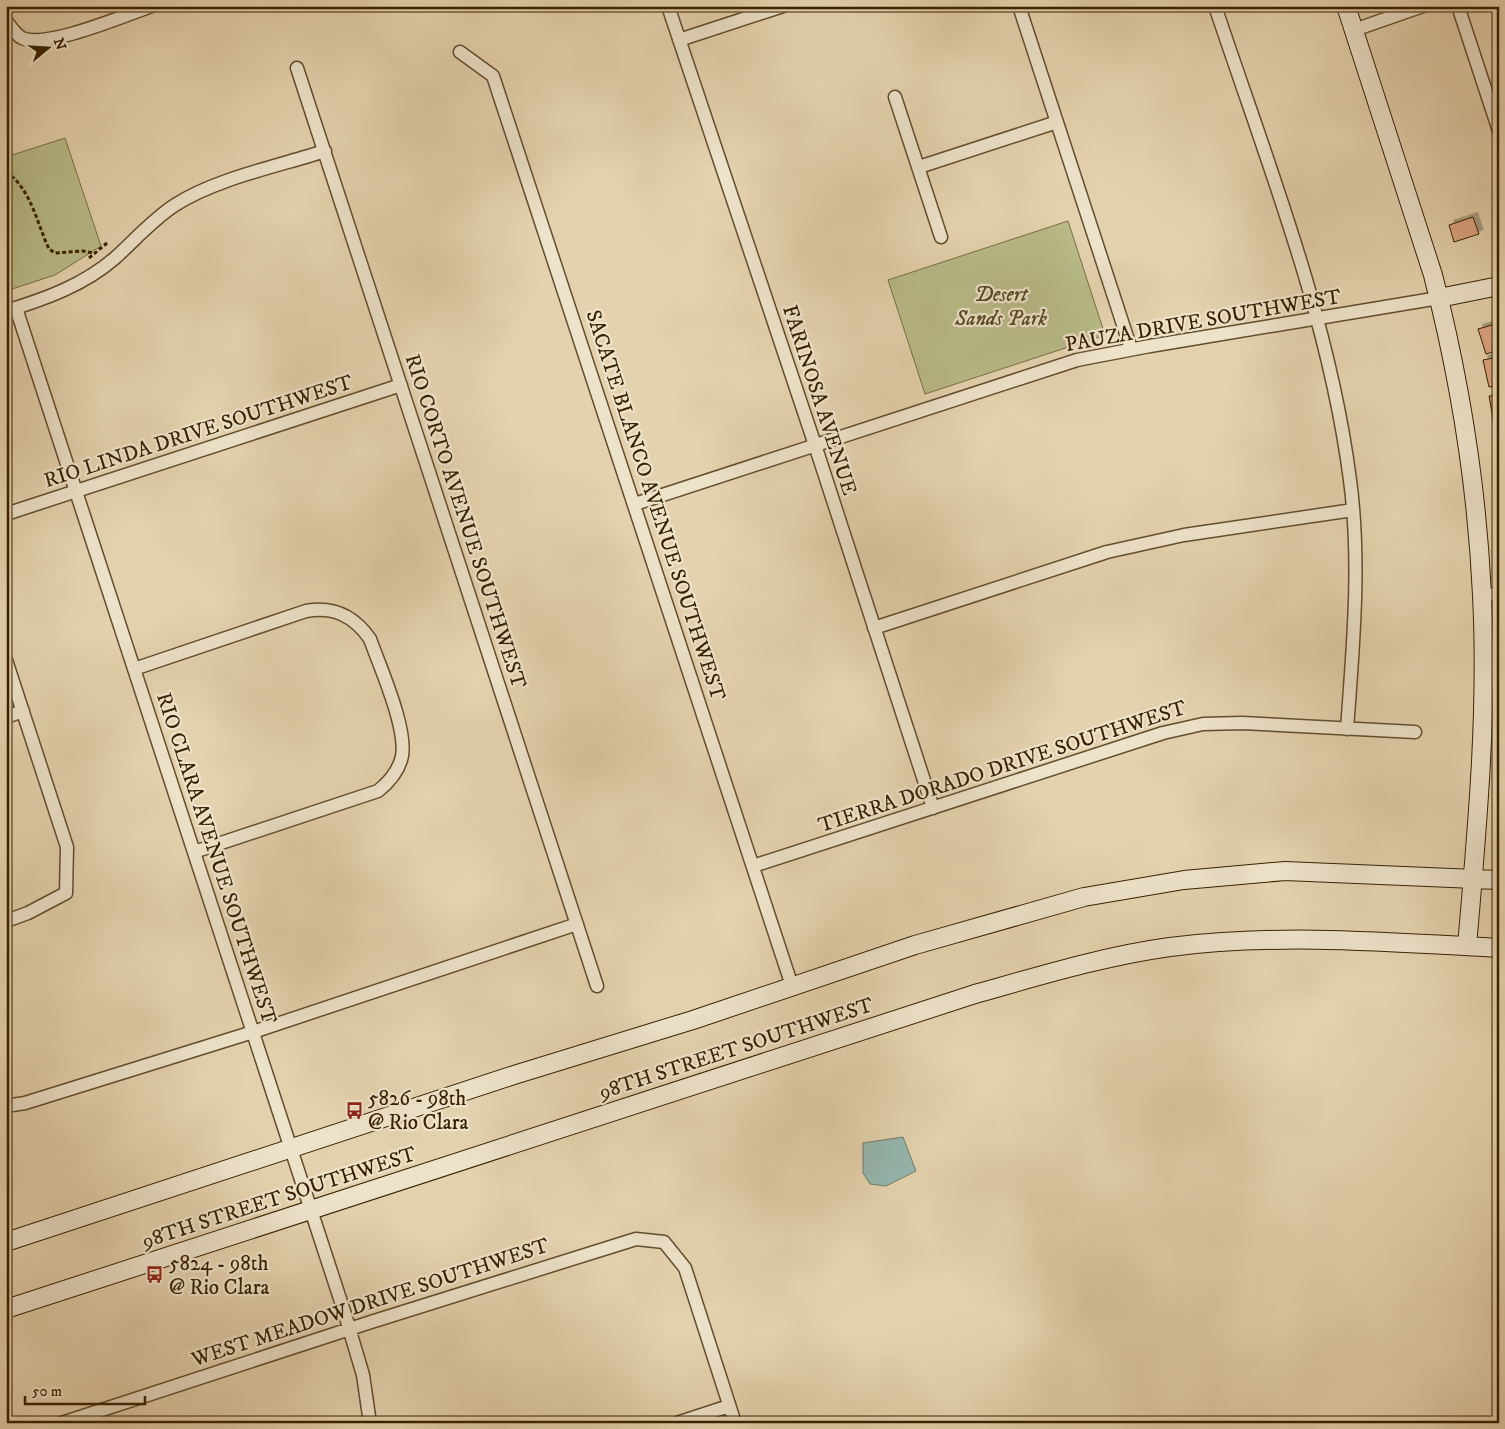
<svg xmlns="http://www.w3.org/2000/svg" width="1505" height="1429" font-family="'IM FELL DW Pica',serif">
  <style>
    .green { fill: #b8bb88; stroke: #786e44 }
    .water { fill: #95b7af; stroke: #6f7b69 }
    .building { fill: #dca481; stroke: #372100; filter: url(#shadow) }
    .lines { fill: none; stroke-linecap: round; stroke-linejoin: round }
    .street-casing { stroke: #624d2c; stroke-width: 15 }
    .secondary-casing { stroke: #372100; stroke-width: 20 }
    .path { stroke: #372100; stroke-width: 3; stroke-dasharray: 4 2.5; stroke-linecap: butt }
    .street { stroke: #ede2ca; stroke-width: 12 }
    .secondary { stroke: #ede2ca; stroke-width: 18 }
    .labels { text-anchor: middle; stroke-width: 4.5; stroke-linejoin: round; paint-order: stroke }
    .park-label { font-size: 21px; font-style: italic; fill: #574822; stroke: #ede2ca }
    .street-label { font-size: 21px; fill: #372100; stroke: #ede2ca }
    .poi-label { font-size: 21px; fill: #372100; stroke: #ede2ca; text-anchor: start }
  </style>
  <defs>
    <filter id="shadow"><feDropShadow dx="4.5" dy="-4.5" stdDeviation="0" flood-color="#0004"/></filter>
  </defs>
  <rect width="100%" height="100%" fill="#e4d2ae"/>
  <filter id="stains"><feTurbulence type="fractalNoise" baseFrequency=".004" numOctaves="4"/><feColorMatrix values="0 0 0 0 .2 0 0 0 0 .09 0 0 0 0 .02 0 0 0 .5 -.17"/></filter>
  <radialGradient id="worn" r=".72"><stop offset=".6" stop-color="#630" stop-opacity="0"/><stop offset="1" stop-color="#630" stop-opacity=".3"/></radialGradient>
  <path class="green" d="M65 138 101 246 55 275 6 291V157Z
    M1068 221 1105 335 925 394 888 280Z"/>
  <path class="water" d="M903 1137 916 1171 886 1186 870 1184 863 1173V1143Z"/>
  <path class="building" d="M1473 217 1479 234 1454 242 1449 225Z
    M1499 323V350L1486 354 1478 329Z
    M1499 357V385L1489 387 1483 360Z
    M1499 395V424L1494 425 1489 396Z"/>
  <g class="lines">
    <defs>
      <path id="street" d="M668 6 815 445 933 808
        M1019 6 1131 349
        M1215 6C1267 162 1329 317 1350 480 1361 562 1353 647 1347 729
        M1458 6 1499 131
        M6 21C10 26 16 35 22 38 47 49 125 15 152 6
        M1354 30 1423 6
        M679 40 783 6
        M460 52 493 76 792 986
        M297 68 597 986
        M895 97 941 237
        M919 167 1057 122
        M16 308 344 1311 363 1375 370 1423
        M6 311C45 299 84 285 115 258 135 240 152 220 175 205 215 179 278 166 325 151
        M635 504 1077 360 1150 346 1439 298
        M6 514 401 385
        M1482 595 1499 594
        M874 628 1107 552 1184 535 1353 510
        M6 660 67 847 66 893 28 913 6 921
        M134 669 306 611C334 606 354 616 370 639 380 667 410 734 401 760 397 773 388 783 378 791L194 852
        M6 717 23 711
        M753 866 1163 733 1203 724 1242 723 1415 732
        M6 1106 25 1103 253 1032 577 924
        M62 1423 371 1322 636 1239 664 1242 685 1268 735 1423
        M677 1423 729 1406"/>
      <path id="secondary" d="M1346 6 1433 275C1460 380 1477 487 1482 595 1488 712 1477 830 1467 946
        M1439 298 1499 286
        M6 1242 514 1075 693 1020 915 945 1084 897 1184 880 1285 871 1499 880
        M6 1309 975 994C1039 976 1104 956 1170 947 1279 933 1389 942 1499 948"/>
    </defs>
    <use href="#street" class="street-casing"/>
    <use href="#secondary" class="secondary-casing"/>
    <path class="path" d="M6 172C31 188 37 224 49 249L55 253 83 251 93 253
      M89 258 107 243"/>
    <use href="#street" class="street"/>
    <use href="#secondary" class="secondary"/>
  </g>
  <defs>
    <symbol id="bus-bare" viewBox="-9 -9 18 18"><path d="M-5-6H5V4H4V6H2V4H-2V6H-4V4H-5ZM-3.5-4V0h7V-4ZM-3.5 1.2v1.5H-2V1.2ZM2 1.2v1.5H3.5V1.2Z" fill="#8f2418" stroke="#ede2ca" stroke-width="2.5" paint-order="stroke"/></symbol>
  </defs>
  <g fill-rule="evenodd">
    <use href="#bus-bare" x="342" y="1098" width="25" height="25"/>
    <use href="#bus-bare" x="142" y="1262" width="25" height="25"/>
  </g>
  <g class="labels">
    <g class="park-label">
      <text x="1001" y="301">Desert<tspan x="1001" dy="24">Sands Park</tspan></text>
    </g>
    <g class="street-label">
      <text transform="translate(1203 320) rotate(-10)" y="7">PAUZA DRIVE SOUTHWEST</text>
      <text transform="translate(820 400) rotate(72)" y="7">FARINOSA AVENUE</text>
      <text transform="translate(198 431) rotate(-18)" y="7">RIO LINDA DRIVE SOUTHWEST</text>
      <text transform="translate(656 505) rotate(72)" y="7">SACATE BLANCO AVENUE SOUTHWEST</text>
      <text transform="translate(466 521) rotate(72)" y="7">RIO CORTO AVENUE SOUTHWEST</text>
      <text transform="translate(1002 766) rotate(-18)" y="7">TIERRA DORADO DRIVE SOUTHWEST</text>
      <text transform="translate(217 858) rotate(72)" y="7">RIO CLARA AVENUE SOUTHWEST</text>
      <text transform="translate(736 1048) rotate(-18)" y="7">98TH STREET SOUTHWEST</text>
      <text transform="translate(279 1197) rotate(-18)" y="7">98TH STREET SOUTHWEST</text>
      <text transform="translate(370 1302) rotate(-18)" y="7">WEST MEADOW DRIVE SOUTHWEST</text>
    </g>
    <g class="poi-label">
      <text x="368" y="1105">5826 - 98th<tspan x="368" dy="24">@ Rio Clara</tspan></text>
      <text x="169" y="1270">5824 - 98th<tspan x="169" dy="24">@ Rio Clara</tspan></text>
    </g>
  </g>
  <rect width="1505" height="1429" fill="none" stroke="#e4d2ae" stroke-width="25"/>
  <rect x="8" y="8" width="1490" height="1414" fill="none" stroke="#372100" stroke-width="2.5"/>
  <rect x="12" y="12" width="1480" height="1404" fill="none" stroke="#372100"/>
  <g transform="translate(48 48) rotate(72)" stroke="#ede2ca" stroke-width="4" paint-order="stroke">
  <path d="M0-4L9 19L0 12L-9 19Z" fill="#372100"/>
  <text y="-8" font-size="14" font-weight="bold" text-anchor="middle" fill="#372100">N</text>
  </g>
  <path d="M25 1396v8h120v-8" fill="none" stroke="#372100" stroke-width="2.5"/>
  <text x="32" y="1396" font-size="15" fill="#372100" stroke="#ede2ca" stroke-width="4" paint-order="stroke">50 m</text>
  <rect width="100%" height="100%" filter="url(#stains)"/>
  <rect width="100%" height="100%" fill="url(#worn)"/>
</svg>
